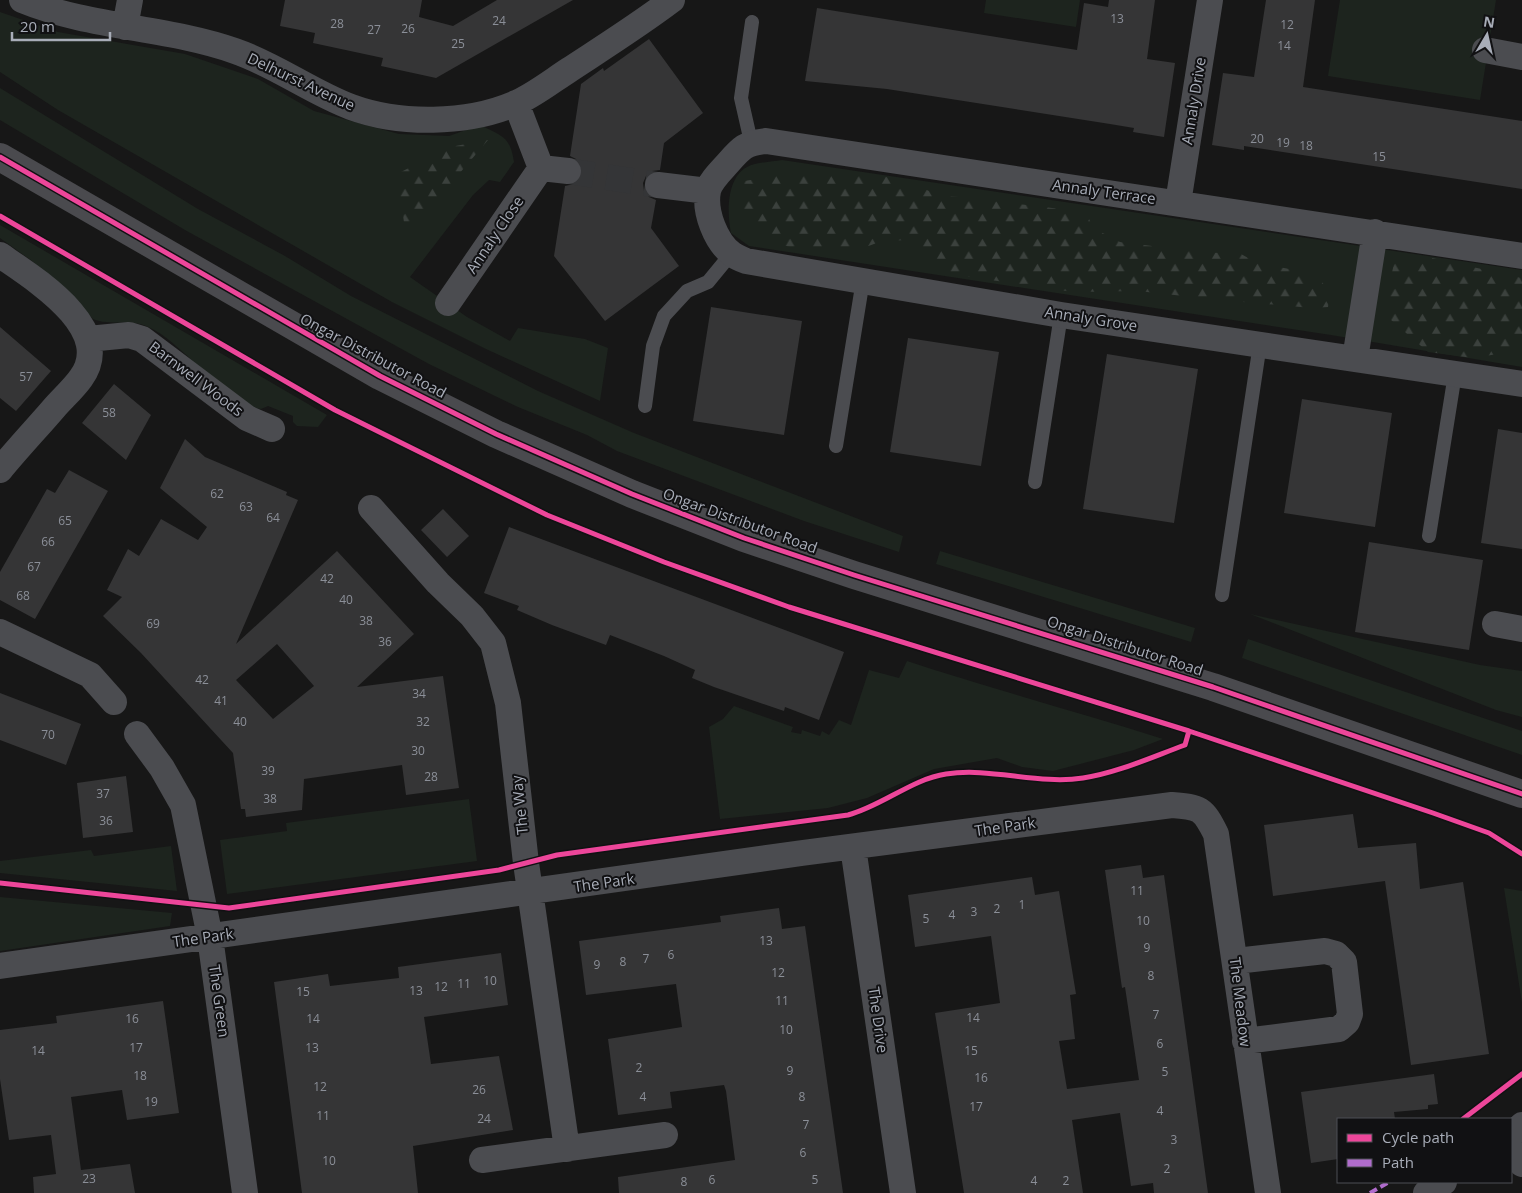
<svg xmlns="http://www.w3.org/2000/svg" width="1522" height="1193" font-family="'Open Sans',sans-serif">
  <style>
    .green { fill: #1d241e }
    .forest { fill: url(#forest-firs) }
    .building { fill: #353536; fill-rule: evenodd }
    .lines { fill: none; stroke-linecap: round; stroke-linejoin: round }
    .street-tunnel { stroke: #343537; stroke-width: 26; stroke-dasharray: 26 13; stroke-linecap: butt }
    .lane { stroke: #4b4c50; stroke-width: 14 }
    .street { stroke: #4b4c50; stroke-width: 26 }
    .secondary { stroke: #4a4a4e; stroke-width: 28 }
    .quiet { stroke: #b06ccc; stroke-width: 4; stroke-dasharray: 8 4; stroke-linecap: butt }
    .cycleway-casing { stroke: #111113; stroke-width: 8 }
    .cycleway { stroke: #ed469a; stroke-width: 5 }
    .labels { text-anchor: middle; stroke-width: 4; stroke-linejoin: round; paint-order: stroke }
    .number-label { font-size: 12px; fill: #8b8f98 }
    .street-label { font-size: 15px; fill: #a8adb8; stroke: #111113 }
  </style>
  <defs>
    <pattern id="forest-firs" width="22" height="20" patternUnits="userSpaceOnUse" patternTransform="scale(1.25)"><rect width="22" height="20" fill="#1d241e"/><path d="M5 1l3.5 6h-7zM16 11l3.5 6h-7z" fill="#3b413d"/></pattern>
  </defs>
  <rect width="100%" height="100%" fill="#171717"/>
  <path class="green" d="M986 0H1080L1076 27 984 13Z
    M1340 0H1496L1480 100 1328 76Z
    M0 12 58 32 185 54 258 79 314 111 399 134 449 136 480 125C502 136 510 136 514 162L500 182 489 180 473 195 410 277 467 317 510 341 518 328 585 339 608 348 600 401 486 349 392 302 58 110 0 72Z
    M0 88 198 209 285 256 351 296 538 391 634 433 903 536 899 552 804 521 617 451 587 435 518 407 429 364 185 230 0 120Z
    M782 160 1522 270V367L1331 335 749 246 731 233C727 214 726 178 747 167 756 162 771 162 782 160Z
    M0 225 327 415 318 427 297 426 293 422V416L268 406 261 409 254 408C241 398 226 390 213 379 193 363 169 335 146 326 129 319 110 326 93 319L32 261 0 238Z
    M940 551 1195 628 1191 642 936 564Z
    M1250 614 1480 665 1522 671V717L1496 710Z
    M1248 639 1522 731V755L1242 658Z
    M907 661C992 689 1078 712 1163 739L1134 750 1053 771 1022 767 997 758 934 769 867 798 828 808 720 819 709 727 723 719 734 706 793 727 791 732 801 734 802 730 820 736 822 731 829 735 839 720 851 725 869 670 899 678Z
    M469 799 477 861 227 894 220 840 287 831 286 823Z
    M171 846 177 891 0 873V861L91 850 94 856Z
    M1504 888 1522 891V1003Z
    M0 897 172 913 170 926 0 951Z"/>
  <path class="forest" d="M488 140 406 236 397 174 450 147Z
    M784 175H880L942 195 1086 212 1093 228 1120 242 1200 252 1241 254 1257 263 1295 270 1320 279 1330 294 1328 307 1312 308 1220 300 1138 291 1073 292 943 273 911 240 882 241 855 251 794 248 767 241 738 206 744 181Z
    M1432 258 1522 278V350L1473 358 1428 352 1391 320 1388 292 1394 263Z"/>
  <path class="building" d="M285 0H422L419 17 453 26 497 0H573L436 78 381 66 383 58 313 43 315 33 280 26Z
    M1109 0H1155L1147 59 1175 63 1164 137 1133 132 1134 128 1110 124 887 89 805 81 817 8 1077 50 1084 3 1108 7Z
    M1266 0H1315L1303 87 1522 121V189L1244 146V150L1212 145 1223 73 1254 77Z
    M649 39 703 113 664 143 660 170 652 171 646 176 643 183 644 191 649 197 656 200 651 228 679 266 605 321 554 256 565 186 574 184 580 179 583 173 581 165 576 159 570 156 581 84 603 68 604 71Z
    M711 307 802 321 784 435 693 421Z
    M0 327 51 371 16 411 0 398Z
    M908 338 999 352 981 466 890 452Z
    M1107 354 1198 369 1174 523 1083 509Z
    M114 384 151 415 126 460 82 423Z
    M1302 399 1392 413 1375 527 1284 513Z
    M1498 429 1522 433V549L1481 543Z
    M185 439 205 457 287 492 286 495 298 500 236 644 337 551 414 634 357 687 443 676 459 788 406 795 402 765 304 779 302 810 246 817 245 809H241L233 753 141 653 103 616 122 597 107 590 128 549 139 556 161 519 198 540 207 527 160 488ZM277 644 314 686 273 719 236 680Z
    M69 470 108 491 35 619 0 600V572L47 489 55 493Z
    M443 509 469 536 447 557 421 530Z
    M509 527 844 652 819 720 785 707 784 711 714 687 692 678 695 670 664 656 610 635 606 645 552 625 517 610 519 606 484 593Z
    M1369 542 1483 560 1469 650 1355 632Z
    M0 693 81 724 66 765 0 740Z
    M126 776 133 832 83 838 77 783Z
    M1353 814 1358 848 1416 843 1420 889 1463 882 1489 1054 1411 1065 1385 881 1273 896 1264 825Z
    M1141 865 1143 878 1164 875 1208 1193H1154L1153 1183 1131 1186 1120 1113 1072 1120 1083 1193H964L935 1013 1000 1003 991 936 915 947 908 895 1032 877 1035 895 1059 891 1076 994 1070 995 1075 1039 1059 1041 1067 1089 1139 1080 1125 987 1122 988 1105 870Z
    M779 908 782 929 805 926 843 1193H619L618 1177 735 1160 726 1091 724 1085 670 1092 672 1108 618 1115 608 1039 682 1027 676 984 586 995 579 941 721 922 720 916Z
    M501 953 508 1005 424 1017 431 1064 499 1056 513 1130 413 1146 418 1193H302L274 982 328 974 330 986 399 978 398 967Z
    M163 1001 179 1113 127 1120 122 1090 71 1097 81 1170 130 1164 135 1193H34L33 1177 56 1174 51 1135 9 1140 0 1079V1030L57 1023 56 1016Z
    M1434 1074 1438 1104 1428 1105V1109L1394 1112 1395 1119H1338V1159L1311 1163 1301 1092Z"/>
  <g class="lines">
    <path class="street-tunnel" d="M568 171 658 185"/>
    <path class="lane" d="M751 142 741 98 752 22
      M645 406 653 346 664 316 687 291 708 282 731 254
      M836 446 863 280
      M1035 482 1061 315
      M1429 536 1455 374
      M1222 595 1260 344"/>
    <path class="street" d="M22 0C90 28 167 27 235 51 276 65 311 92 351 107 400 125 467 124 514 104 533 96 552 81 569 70 604 47 639 25 672 0
      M125 27 130 0
      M1485 50 1522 57
      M516 103 541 168 568 171
      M658 185 708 191
      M1178 203 1210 0
      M0 255C33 278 117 329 81 378 74 388 64 397 55 407 37 428 18 448 0 470
      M1522 256 766 141C745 143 741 148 728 163 721 171 710 181 708 191 704 212 716 242 732 254 736 257 741 259 746 261L1061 315 1522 384
      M448 303 541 168
      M88 339 129 335 142 339 247 418 272 429
      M1355 359 1375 232
      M371 508 438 583 472 616 493 643 508 703 526 863 567 1149
      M1495 624 1522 629
      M0 632 90 675 114 702
      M137 734 162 768 183 805 210 937 245 1193
      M853 847 903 1193
      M1236 961 1325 951 1336 954 1344 962 1350 1014 1347 1022 1339 1029 1245 1041
      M0 966 802 853 1172 805C1200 807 1203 808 1216 834L1268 1193
      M1511 1135 1522 1125
      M1511 1150 1522 1164
      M482 1160 665 1135
      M1426 1193 1444 1182"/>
    <path class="secondary" d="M0 157 380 376 496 434 632 494 744 538 854 575 1213 687 1522 794"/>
    <path class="quiet" d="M1370 1193 1389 1182"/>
    <defs>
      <path id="cycleway" d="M0 157 380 376 496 434 632 494 744 538 854 575 1213 687 1522 794
        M0 216 335 410 547 515 664 562 789 607 1189 731 1433 813 1489 833 1522 854
        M0 883 229 908 499 870 557 855 848 815C882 806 912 779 946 774 991 767 1038 785 1083 778 1117 773 1152 757 1185 745L1189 731
        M1463 1119 1522 1074"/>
    </defs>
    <use href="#cycleway" class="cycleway-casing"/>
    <use href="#cycleway" class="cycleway"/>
  </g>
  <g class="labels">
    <g class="number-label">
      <text x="1117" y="23">13</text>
      <text x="499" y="25">24</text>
      <text x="337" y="28">28</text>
      <text x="1287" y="29">12</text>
      <text x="408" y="33">26</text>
      <text x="374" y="34">27</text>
      <text x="458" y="48">25</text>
      <text x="1284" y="50">14</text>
      <text x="1257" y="143">20</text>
      <text x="1283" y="147">19</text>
      <text x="1306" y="150">18</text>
      <text x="1379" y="161">15</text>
      <text x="26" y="381">57</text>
      <text x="109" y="417">58</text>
      <text x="217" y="498">62</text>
      <text x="246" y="511">63</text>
      <text x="273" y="522">64</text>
      <text x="65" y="525">65</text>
      <text x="48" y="546">66</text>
      <text x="34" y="571">67</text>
      <text x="327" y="583">42</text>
      <text x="23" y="600">68</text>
      <text x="346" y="604">40</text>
      <text x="366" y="625">38</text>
      <text x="153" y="628">69</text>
      <text x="385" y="646">36</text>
      <text x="202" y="684">42</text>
      <text x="419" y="698">34</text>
      <text x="221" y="705">41</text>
      <text x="240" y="726">40</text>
      <text x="423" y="726">32</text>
      <text x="48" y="739">70</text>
      <text x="418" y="755">30</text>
      <text x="268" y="775">39</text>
      <text x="431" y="781">28</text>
      <text x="103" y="798">37</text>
      <text x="270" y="803">38</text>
      <text x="106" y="825">36</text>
      <text x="1137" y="895">11</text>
      <text x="1022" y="909">1</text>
      <text x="997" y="913">2</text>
      <text x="974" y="916">3</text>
      <text x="952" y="919">4</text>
      <text x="926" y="923">5</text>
      <text x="1143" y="925">10</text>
      <text x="766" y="945">13</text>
      <text x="1147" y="952">9</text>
      <text x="671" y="959">6</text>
      <text x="646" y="963">7</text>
      <text x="623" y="966">8</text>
      <text x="597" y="969">9</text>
      <text x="778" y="977">12</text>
      <text x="1151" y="980">8</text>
      <text x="490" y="985">10</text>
      <text x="464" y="988">11</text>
      <text x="441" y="991">12</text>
      <text x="416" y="995">13</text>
      <text x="303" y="996">15</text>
      <text x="782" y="1005">11</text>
      <text x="1156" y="1019">7</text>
      <text x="973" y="1022">14</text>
      <text x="132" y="1023">16</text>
      <text x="313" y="1023">14</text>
      <text x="786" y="1034">10</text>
      <text x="1160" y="1048">6</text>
      <text x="136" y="1052">17</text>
      <text x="312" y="1052">13</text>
      <text x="38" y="1055">14</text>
      <text x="971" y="1055">15</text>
      <text x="639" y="1072">2</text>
      <text x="790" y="1075">9</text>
      <text x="1165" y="1076">5</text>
      <text x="140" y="1080">18</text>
      <text x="981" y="1082">16</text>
      <text x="320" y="1091">12</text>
      <text x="479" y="1094">26</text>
      <text x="643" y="1101">4</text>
      <text x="802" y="1101">8</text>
      <text x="151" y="1106">19</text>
      <text x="976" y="1111">17</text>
      <text x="1160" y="1115">4</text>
      <text x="323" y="1120">11</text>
      <text x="484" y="1123">24</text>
      <text x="806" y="1129">7</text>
      <text x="1174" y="1144">3</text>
      <text x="803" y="1157">6</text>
      <text x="329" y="1165">10</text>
      <text x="1167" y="1173">2</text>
      <text x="89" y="1183">23</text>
      <text x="712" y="1184">6</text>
      <text x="815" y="1184">5</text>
      <text x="1034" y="1185">4</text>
      <text x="1066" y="1185">2</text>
      <text x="684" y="1186">8</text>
    </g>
    <g class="street-label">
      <text transform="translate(301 82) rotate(25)" y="5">Delhurst Avenue</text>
      <text transform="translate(1194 101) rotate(-81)" y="5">Annaly Drive</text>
      <text transform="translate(1104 192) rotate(8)" y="5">Annaly Terrace</text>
      <text transform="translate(495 235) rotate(-56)" y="5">Annaly Close</text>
      <text transform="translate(1091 319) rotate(9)" y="5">Annaly Grove</text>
      <text transform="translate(373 356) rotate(28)" y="5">Ongar Distributor Road</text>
      <text transform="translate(196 379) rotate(37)" y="5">Barnwell Woods</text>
      <text transform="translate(740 521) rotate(20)" y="5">Ongar Distributor Road</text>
      <text transform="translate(1125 646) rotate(18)" y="5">Ongar Distributor Road</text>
      <text transform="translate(520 805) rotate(-96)" y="5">The Way</text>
      <text transform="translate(1005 827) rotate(-8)" y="5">The Park</text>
      <text transform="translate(604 883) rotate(-8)" y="5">The Park</text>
      <text transform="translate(203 938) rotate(-8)" y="5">The Park</text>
      <text transform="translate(219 1001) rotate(82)" y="5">The Green</text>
      <text transform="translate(1240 1002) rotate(83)" y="5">The Meadow</text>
      <text transform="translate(878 1020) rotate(82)" y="5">The Drive</text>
    </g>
  </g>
  <rect x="1337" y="1118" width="175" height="65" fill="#111113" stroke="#4d4f55"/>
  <rect x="1347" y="1134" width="25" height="8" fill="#ed469a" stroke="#4d4f55"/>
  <text x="1382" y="1143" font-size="15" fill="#a8adb8">Cycle path</text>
  <rect x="1347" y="1159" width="25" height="8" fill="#b06ccc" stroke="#4d4f55"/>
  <text x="1382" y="1168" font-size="15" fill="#a8adb8">Path</text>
  <g transform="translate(1487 35) rotate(9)" stroke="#111113" stroke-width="4" paint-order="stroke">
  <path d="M0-4L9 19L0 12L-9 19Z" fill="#a8adb8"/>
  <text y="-8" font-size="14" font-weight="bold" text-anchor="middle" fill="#a8adb8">N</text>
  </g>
  <path d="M12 32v8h98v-8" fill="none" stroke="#a8adb8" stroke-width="2.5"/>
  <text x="20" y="32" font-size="15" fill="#a8adb8" stroke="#111113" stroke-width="4" paint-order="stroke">20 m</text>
</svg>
